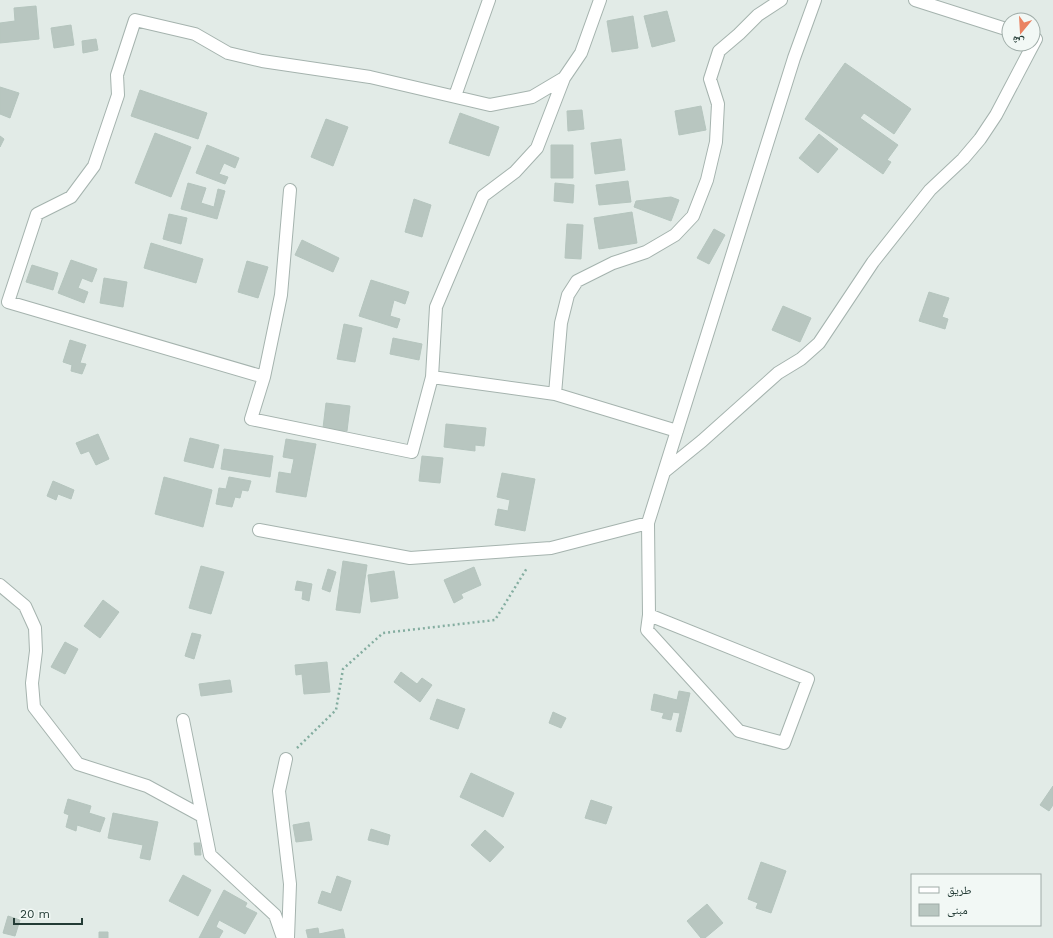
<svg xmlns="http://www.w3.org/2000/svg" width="1053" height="938" font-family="'Work Sans','Noto Naskh Arabic',sans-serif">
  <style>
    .building { fill: #b8c6c0; stroke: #b5c5be }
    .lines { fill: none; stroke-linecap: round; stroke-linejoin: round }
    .minor-casing { stroke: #a5b3ae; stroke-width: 14 }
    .path { stroke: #84ada0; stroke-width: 2.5; stroke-dasharray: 2 3; stroke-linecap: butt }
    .minor { stroke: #fff; stroke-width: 12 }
  </style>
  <rect width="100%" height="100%" fill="#e2ebe7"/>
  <path class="building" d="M36 6 39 39 0 43V23L15 21 14 8Z
    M667 11 675 41 652 47 644 16Z
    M633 16 638 48 612 52 607 21Z
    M71 25 74 45 54 48 51 28Z
    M96 39 98 50 83 53 82 41Z
    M845 63 911 109 894 134 864 113 860 118 898 145 887 160 891 162 883 174 805 119Z
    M0 87 19 93 10 118 0 114Z
    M140 90 207 113 198 139 131 116Z
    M701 106 706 130 679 135 675 111Z
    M582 110 584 129 568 131 567 111Z
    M460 113 499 127 489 156 449 143Z
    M326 119 348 127 333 166 311 157Z
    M155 133 191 147 171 197 135 183Z
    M819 134 838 149 818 173 799 158Z
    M0 136 4 139 0 147Z
    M621 139 625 170 595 174 591 143Z
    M207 145 239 158 235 168 224 163 219 174 228 177 225 184 196 173Z
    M551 145H573V178H551Z
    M628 181 631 202 599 205 596 185Z
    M188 183 206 188 201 203 214 207 218 189 225 191 217 219 181 209Z
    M555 183 574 185 573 203 554 201Z
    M671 197 679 200 671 221 634 207 636 201Z
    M414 199 431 205 422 237 405 232Z
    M632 212 637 243 599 249 594 218Z
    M169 214 187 218 181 244 163 239Z
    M567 224 583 225 581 259 565 258Z
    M714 229 725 235 709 264 697 258Z
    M302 240 339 258 333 272 295 255Z
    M151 243 203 259 196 283 144 268Z
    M71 260 97 269 92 282 82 278 78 288 88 292 84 303 58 293Z
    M247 261 268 267 258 298 238 292Z
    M32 265 58 273 53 290 26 282Z
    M104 278 127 282 123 307 100 303Z
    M371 280 409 292 405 304 394 300 390 316 400 319 397 328 359 316Z
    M929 292 949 298 942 317 948 319 945 329 919 321Z
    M783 306 811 318 800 342 772 330Z
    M344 324 362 328 355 362 337 359Z
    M393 338 422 344 419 360 390 354Z
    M70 340 86 345 80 363 86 364 82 374 71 371 72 365 63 362Z
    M326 403 350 406 347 431 323 428Z
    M446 424 486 428 484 446 475 445V451L444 447Z
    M98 434 109 459 96 465 89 451 81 454 76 443Z
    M190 438 219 445 213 468 184 461Z
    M286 439 316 444 306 497 276 492 279 472 291 474 294 459 283 457Z
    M224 449 273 456 270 477 221 469Z
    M422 456 443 458 440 483 419 481Z
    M502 473 535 479 525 531 495 525 498 509 508 511 510 500 497 497Z
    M164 477 212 490 203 527 155 514Z
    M229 477 251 481 248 491 242 490 240 498 235 497 232 507 216 504 219 488 226 489Z
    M53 481 74 490 71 499 58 494 56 500 47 496Z
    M343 561 367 565 360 613 336 610Z
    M201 566 224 572 211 614 189 608Z
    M474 567 481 585 461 594 463 598 454 603 444 580Z
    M328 569 336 572 330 592 322 589Z
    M394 571 398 598 371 602 368 575Z
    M297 581 312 584 309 601 302 599 303 591 295 590Z
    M103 600 119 612 100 638 84 626Z
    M192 633 201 635 194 659 185 656Z
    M65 642 78 649 65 674 51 667Z
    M327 662 330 692 304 694 302 674 296 675 295 665Z
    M401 672 417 684 422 678 432 685 420 702 394 682Z
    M230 680 232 692 201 696 199 684Z
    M679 691 690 693 681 732 676 731 680 713 673 712 671 720 662 718 664 713 651 710 654 694 677 700Z
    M437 699 465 709 458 729 430 719Z
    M553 712 566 718 561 728 549 723Z
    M471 773 514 793 503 817 460 797Z
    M1053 786V805L1049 811 1040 805Z
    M68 799 91 806 89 813 105 818 100 832 77 825 76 831 66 827 69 815 64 813Z
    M591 800 612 807 606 824 585 818Z
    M113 813 158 822 150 860 140 858 143 845 108 838Z
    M309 822 312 840 296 842 293 825Z
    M371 829 390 835 388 845 368 840Z
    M485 830 504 847 490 862 471 845Z
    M194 843H200L201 855H195Z
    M761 862 786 871 771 913 756 908 758 903 748 899Z
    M183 875 211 890 198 916 169 901Z
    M337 876 351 881 341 911 318 903 322 891 331 894Z
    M224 890 247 903 245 907 257 913 245 934 219 920 216 927 223 931 219 938H199Z
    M707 904 723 923 705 938H701L687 921Z
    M8 916 20 920 15 936 3 933Z
    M318 928 319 934 343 929 345 938H308L306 930Z
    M99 932H108V938H99Z"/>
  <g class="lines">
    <defs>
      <path id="minor" d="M915 0 1009 30
        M455 96 489 0
        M290 190 281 295 264 377 251 419 412 452 432 377 436 307 483 196 515 172 537 148 564 78
        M264 377 8 302 37 214 71 197 94 166 118 95 117 75 135 20 195 34 228 53 262 61 370 77 490 105 532 97 564 78 581 53 600 0
        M432 377 555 394 677 431
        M555 394 561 323 568 295 577 281 613 263 646 252 675 235 693 216 707 180 716 142 718 104 710 79 719 51 739 34 758 15 781 0
        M665 471 702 441 778 373 801 359 819 343 873 262 930 190 963 159 980 139 996 115 1036 39 1033 38
        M259 530 410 558 551 548 648 523
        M0 585 25 606 35 628 36 651 32 683 34 707 78 764 147 786 202 816
        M649 615 808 679 784 743 739 731 647 630 649 615 648 523 794 58 815 0
        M183 720 210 855 275 915 283 938
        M286 759 279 791 290 884 288 938"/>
    </defs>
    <use href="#minor" class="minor-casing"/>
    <path class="path" d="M297 748 336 710 343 669 383 633 495 620 527 568"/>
    <use href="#minor" class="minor"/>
  </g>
  <rect x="911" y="874" width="130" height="52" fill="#f2f8f5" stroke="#9faca8"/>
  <rect x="919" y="887" width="20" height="6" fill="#ffffff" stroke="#9faca8"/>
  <text x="947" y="894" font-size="12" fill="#233b35">طريق</text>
  <rect x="919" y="904" width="20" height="12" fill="#b8c6c0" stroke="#9faca8"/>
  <text x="947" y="914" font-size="12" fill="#233b35">مبنى</text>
  <g transform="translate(1021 32) rotate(198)"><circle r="19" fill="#f2f8f5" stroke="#9faca8"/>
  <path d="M0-3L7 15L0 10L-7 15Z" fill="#ea8261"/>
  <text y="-6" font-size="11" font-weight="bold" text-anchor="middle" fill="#233b35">ش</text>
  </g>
  <path d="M14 918v6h68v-6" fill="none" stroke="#233b35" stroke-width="2"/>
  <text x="20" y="918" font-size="12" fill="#233b35" stroke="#f2f8f5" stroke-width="3" paint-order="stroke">20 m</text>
</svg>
